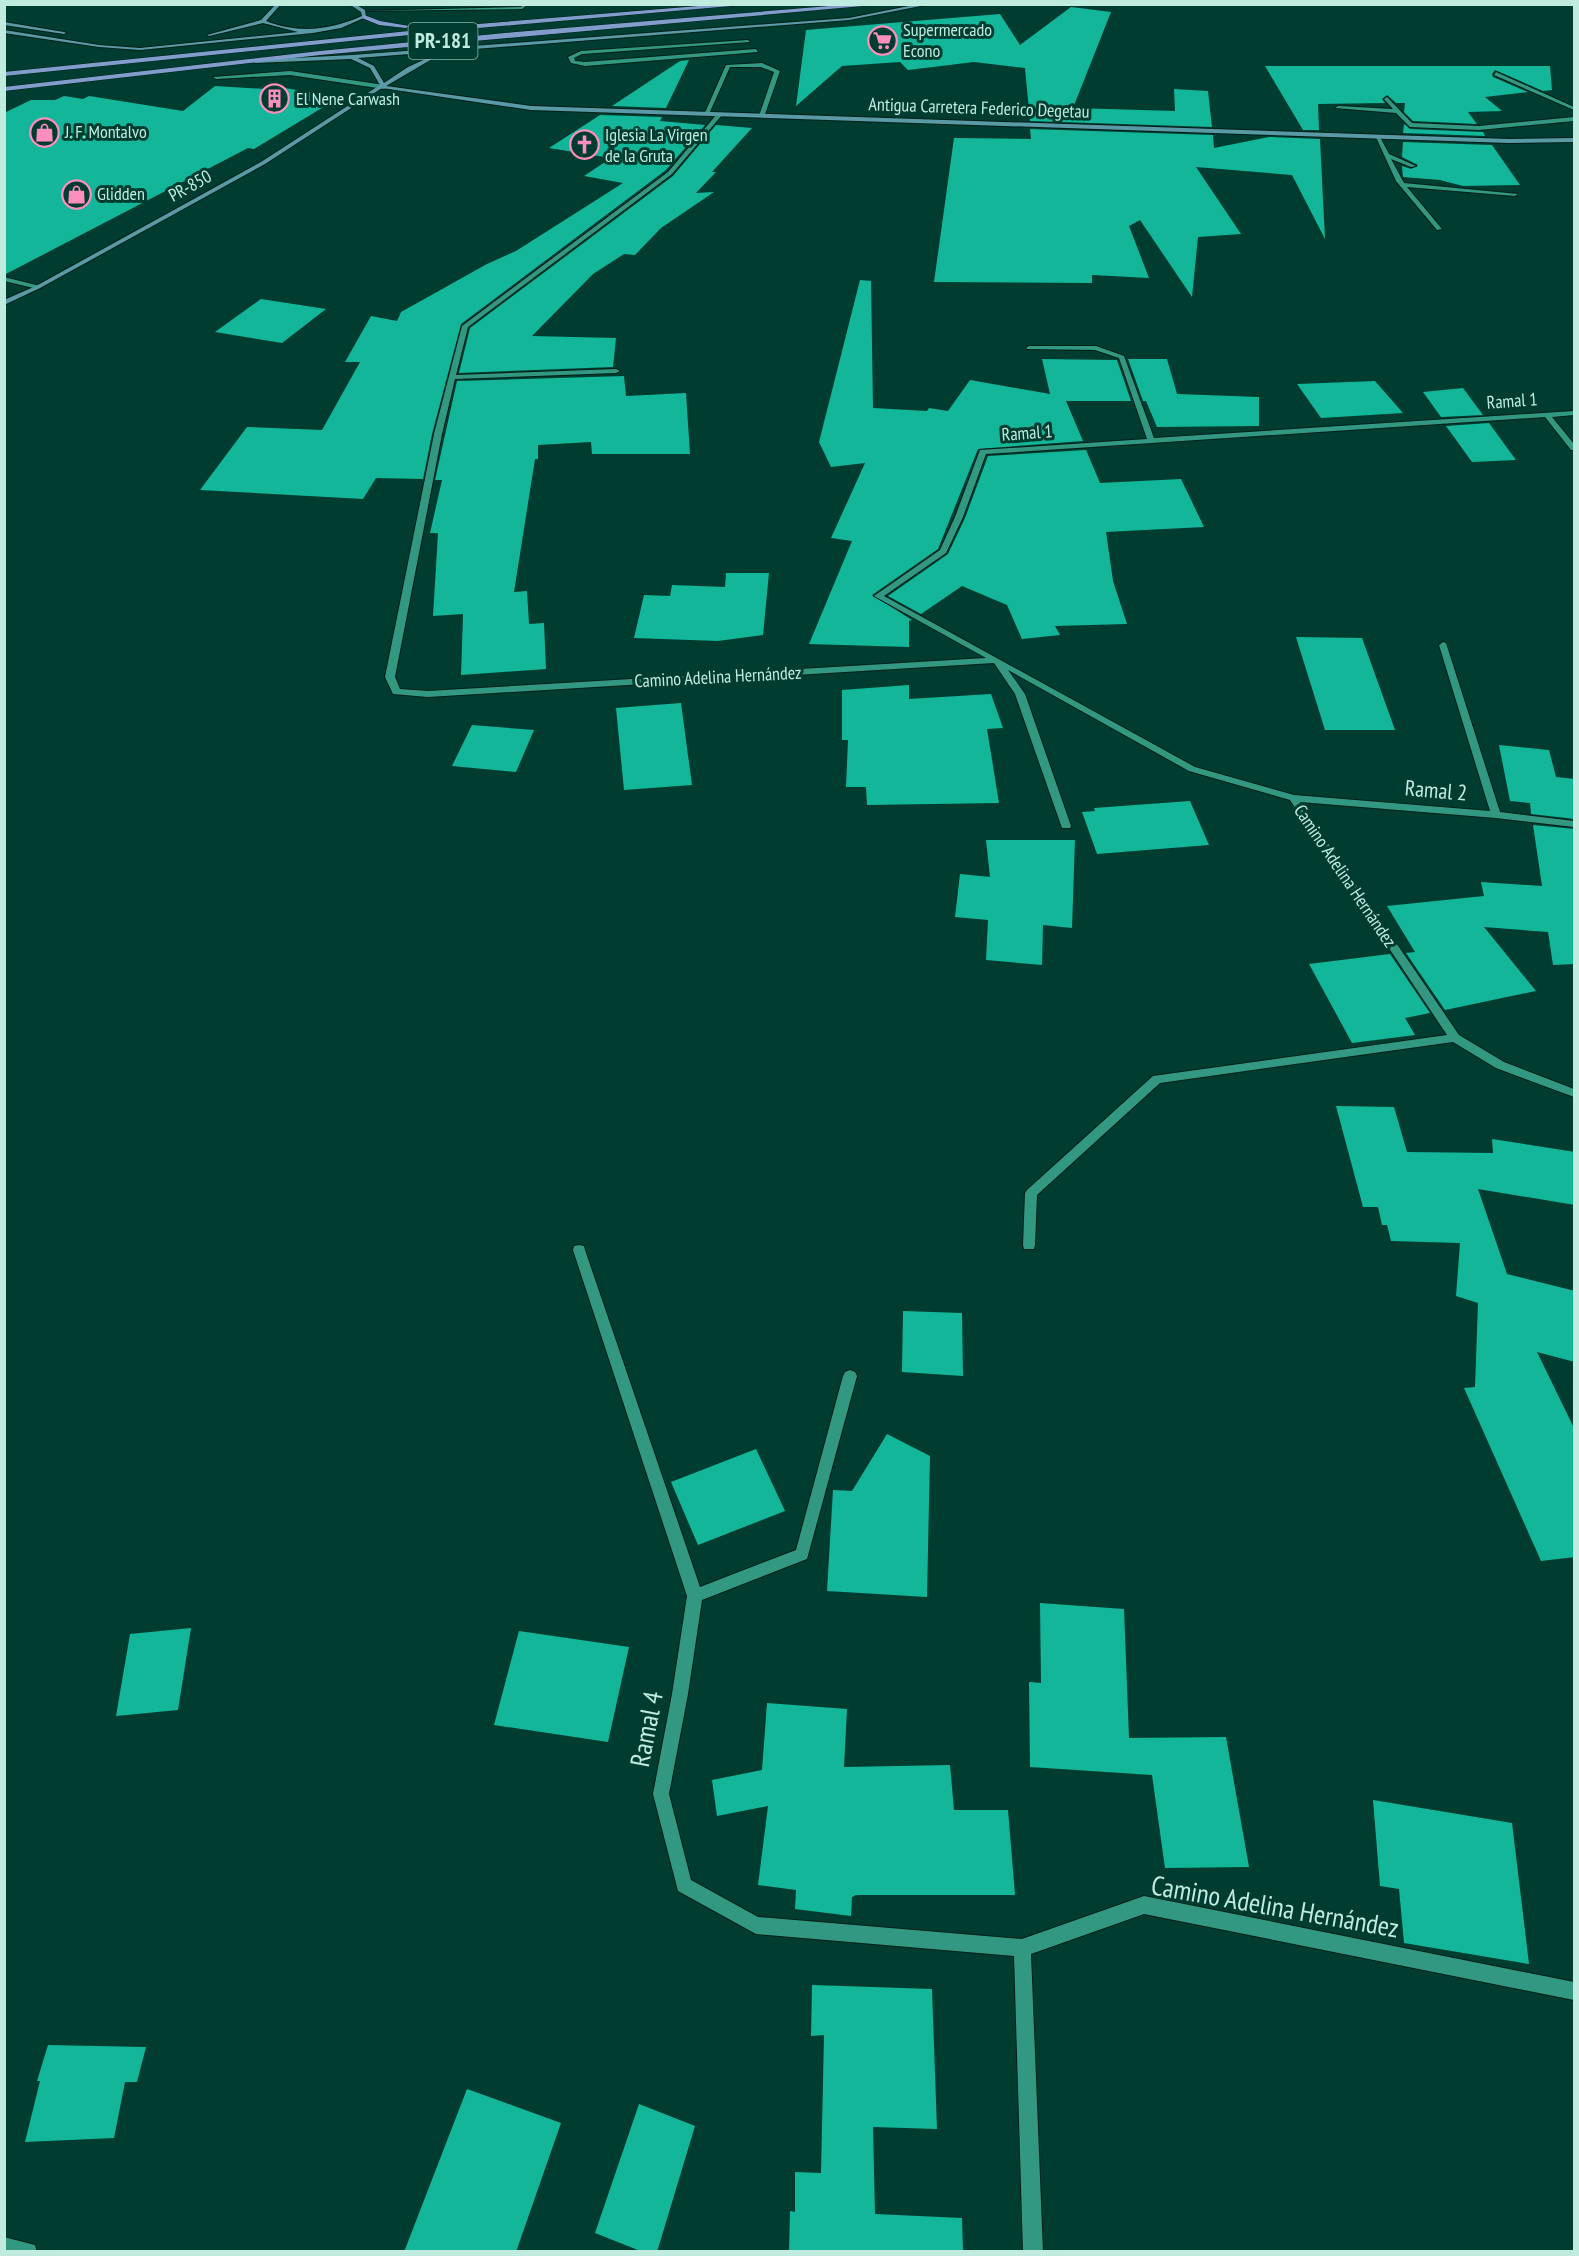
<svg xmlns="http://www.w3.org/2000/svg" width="1579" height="2256" font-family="'PT Sans Narrow',sans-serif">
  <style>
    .building { fill: #13b698 }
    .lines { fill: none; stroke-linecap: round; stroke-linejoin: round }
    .lane-casing { stroke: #012019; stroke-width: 2 }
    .street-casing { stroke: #012019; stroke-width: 2 }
    .secondary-casing { stroke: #012019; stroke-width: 2 }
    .primary-casing { stroke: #012019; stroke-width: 1 }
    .lane { fill: #329881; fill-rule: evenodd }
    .street { fill: #329881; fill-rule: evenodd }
    .secondary { fill: #5a9aa6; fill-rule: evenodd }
    .primary { fill: #829dcb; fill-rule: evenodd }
    .labels { text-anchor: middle; stroke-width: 6; stroke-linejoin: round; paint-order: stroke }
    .far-poi-label { font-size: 18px; fill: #bfecde; stroke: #003c30; text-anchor: start }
    .far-street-label { font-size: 18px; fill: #bfecde; stroke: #003c30 }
    .shield { fill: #003c30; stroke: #86b7aa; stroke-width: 1.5 }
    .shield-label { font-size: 21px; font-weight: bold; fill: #bfecde }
    .street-label { font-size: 22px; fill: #bfecde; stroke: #003c30 }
    .near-street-label { font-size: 27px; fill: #bfecde; stroke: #003c30 }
  </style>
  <rect width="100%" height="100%" fill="#003c30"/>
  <path class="building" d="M1071 7 1111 12 1073 108 1175 111 1174 89 1208 91 1212 127 1030 121 1025 68 974 62 908 70 900 62 842 66 796 106 806 30 1000 14 1020 45Z
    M689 60 666 108 612 106 680 61Z
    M1265 66H1550L1552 90 1543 91 1495 70 1492 74 1493 77 1528 92 1485 97 1502 111 1468 112 1477 124 1413 121 1404 112 1405 103H1396L1387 95 1382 99 1385 103 1318 104 1319 130H1303Z
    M215 86 266 89 272 86 340 97 254 149 248 148 4 275V113L31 100H55L64 96 83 99 89 96 183 111Z
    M600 115 662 117 660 121 705 125 666 170 461 324 432 434 423 479 376 478 363 499 200 490 247 427 322 430 360 362H345L371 316 397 321 401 312 487 264 516 251 623 183 584 176 611 158 549 148Z
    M1404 124 1410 129 1483 132 1485 136 1403 133Z
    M716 125 752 128 712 172H716L696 193 714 192 661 228 635 255 624 254 593 274 532 336 616 338 613 367 459 373 470 328 673 176Z
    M1030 129 1213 135 1214 148 1269 137 1320 139 1325 239 1292 175 1196 167 1241 234 1198 237 1192 297 1140 220 1129 226 1149 278 1092 275V283L934 282 954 138 1031 139Z
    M1403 142 1492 145 1520 185 1463 186 1440 180 1403 177 1402 166 1411 169 1418 165 1402 157Z
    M860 280 871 281 873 408 927 411 929 408 948 411 970 380 1050 394 1042 359 1117 360 1131 401H1066L1083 441 978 449 938 549 872 595 912 620 909 621V647L809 644 852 541 831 538 865 463 831 467 819 442Z
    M261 299 326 309 282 343 215 332Z
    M1128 359H1167L1177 394 1259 397V426L1157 427 1146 401H1143Z
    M624 376 626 396 686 393 690 454H592L591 442 538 445V459H535L514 592 527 591 529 624 544 623 546 669 461 675 463 614 433 616 438 533H430L442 480H435L457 381Z
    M1375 381 1403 413 1321 418 1297 384Z
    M1463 388 1483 415 1441 417 1423 392Z
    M1489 423 1516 460 1472 462 1446 426Z
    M1086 450 1100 483 1181 479 1204 527 1106 532 1113 581 1127 624 1055 626 1060 635 1022 639 1007 605 962 586 921 614 888 596 948 554 965 518 988 456Z
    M726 573H769L763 635 718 641 634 638 644 595 670 596 672 585 725 587Z
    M1296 637 1362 638 1395 730H1325Z
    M909 685V699L991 694 1003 728 987 729 999 803 867 805 866 787H846L848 740H842V690Z
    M681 703 692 785 624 790 616 708Z
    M472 725 534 730 516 772 452 766Z
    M1499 745 1549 750 1556 777 1575 779V819L1531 814 1530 803 1510 801Z
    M1190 801 1209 845 1097 854 1082 812 1095 811 1094 808Z
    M1533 825 1575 829V964L1553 965 1548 932 1484 927 1536 991 1445 1010 1406 953 1415 952 1387 906 1484 896 1481 882 1542 886Z
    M986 840H1075L1072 928 1043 925 1042 965 986 960 988 920 955 917 960 874 990 877Z
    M1390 954 1430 1013 1405 1018 1415 1035 1352 1043 1309 964Z
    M1336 1106 1394 1107 1407 1152 1493 1153 1492 1139 1575 1152V1205L1478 1189 1507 1274 1575 1291V1362L1537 1352 1575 1430V1557L1541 1561 1464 1388 1475 1387 1478 1303 1456 1296 1460 1243 1391 1241 1387 1225H1382L1378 1207H1363Z
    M903 1311 962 1313 963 1376 902 1372Z
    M887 1434 930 1456 927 1597 827 1591 833 1490 852 1491Z
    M756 1449 785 1511 698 1545 671 1482Z
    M1040 1603 1124 1609 1129 1738 1226 1737 1249 1867 1165 1868 1152 1775 1030 1767 1029 1682 1041 1683Z
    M191 1628 178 1710 116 1716 130 1634Z
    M519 1631 629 1647 608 1742 494 1725Z
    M767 1703 847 1709 844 1767 950 1765 954 1810H1008L1015 1895H856L852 1897 851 1916 795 1909 796 1890 758 1885 768 1806 717 1816 712 1780 762 1770Z
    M1373 1800 1512 1823 1529 1964 1404 1943 1399 1889 1380 1886Z
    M812 1985 932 1989 937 2129 873 2127 875 2214 962 2218 963 2252H789L790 2211 795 2212V2172L821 2173 824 2035 811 2036Z
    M48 2045 146 2047 137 2082H125L114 2138 25 2142 40 2081H37Z
    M467 2089 561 2123 516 2252H404Z
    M639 2104 695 2126 657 2252H643L595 2233Z"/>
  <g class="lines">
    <defs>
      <path id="lane" d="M748 40 750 42 582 54 574 58 575 61 585 62 756 49 758 52 585 66 571 63 568 57 581 51Z
        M762 63 780 71 764 117 759 116 774 72 761 67H730L709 114 704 115 726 65Z
        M290 71 384 85 387 87 384 89 290 75 216 79 213 77Z
        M1496 72 1574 107V110L1494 75Z
        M1387 97 1412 123 1479 126 1574 117V121L1479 130 1410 127 1396 113 1335 108 1338 106 1393 109 1384 99Z
        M1375 135H1379L1389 154 1416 166 1411 167 1391 159 1404 183 1518 194 1515 196 1407 187 1442 229 1437 230 1396 181Z"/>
      <path id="street" d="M523 4H528L522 9 361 11 521 7Z
        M717 114 722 115 672 174 468 327 456 375 616 369 620 371 616 373 455 379 442 434 395 677 400 689 428 691 986 658 874 596 940 550 955 517 980 450 1147 439 1119 358 1095 350 1027 349 1026 348 1029 346H1096L1124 356 1154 438 1574 411V415L1552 417 1574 444V450H1571L1545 417 986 454 963 517 946 553 884 596 1195 767 1294 795 1490 811 1439 645 1443 642 1446 643 1500 812 1574 821V827L1496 818 1300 802 1459 1035 1504 1062 1574 1089V1097L1496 1068 1453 1042 1160 1083 1037 1195 1035 1245 1034 1249H1024L1023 1245 1025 1193 1027 1190 1153 1076 1447 1035 1290 800 1189 771 1008 670 1025 694 1071 826 1070 828H1062L1015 694 994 663 428 697 393 694 385 677 434 434 462 326 668 172Z
        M4 277 40 286 41 287 38 289 4 281Z
        M579 1245 584 1246 585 1250 700 1587 796 1550 843 1376 845 1372 850 1370 855 1372 857 1376 807 1559 702 1600 688 1694 669 1794 691 1880 758 1917 1022 1939 1144 1896 1574 1982V2000L1144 1914 1031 1954 1043 2252H1023L1014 1956 756 1934 678 1891 653 1794 672 1694 687 1596 573 1250 574 1246Z
        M4 2237 35 2245 37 2252H4Z"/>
      <path id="secondary" d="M276 4H281L266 21C299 34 330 30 362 16L361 12 349 4H355L365 10 366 17 341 28 313 33 140 50 99 47 4 33V30L99 45 140 48 298 32 263 23 209 36 207 35 261 20Z
        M919 4H931L849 20 358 58 374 66 384 83 408 67 439 53V55L386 86 531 106 1509 139 1574 138V142L1509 143 531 110 382 88 265 164 40 288 4 305V300L36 286 261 162 380 85 370 68 351 59 255 63 253 60 352 55 849 18Z
        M4 22 64 32 66 33 64 34 4 25Z"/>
      <path id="primary" d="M723 4H754L478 28 4 76V72L478 24Z
        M854 4H885L320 55 4 91V87L320 51 516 32Z
        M364 15 380 21 409 26 406 28 379 25 362 18Z"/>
    </defs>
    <use href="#lane" class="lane-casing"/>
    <use href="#street" class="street-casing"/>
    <use href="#secondary" class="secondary-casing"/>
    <use href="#primary" class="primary-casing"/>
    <use href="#lane" class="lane"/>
    <use href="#street" class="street"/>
    <use href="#secondary" class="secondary"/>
    <use href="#primary" class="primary"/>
  </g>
  <defs>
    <symbol id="supermarket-ring" viewBox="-11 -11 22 22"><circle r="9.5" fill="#003c30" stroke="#fe8ebd" stroke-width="1.5"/><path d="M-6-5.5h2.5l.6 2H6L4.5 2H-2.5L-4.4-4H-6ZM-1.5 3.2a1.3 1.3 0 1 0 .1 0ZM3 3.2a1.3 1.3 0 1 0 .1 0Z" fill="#fe8ebd"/></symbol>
    <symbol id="building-ring" viewBox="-11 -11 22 22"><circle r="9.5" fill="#003c30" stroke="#fe8ebd" stroke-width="1.5"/><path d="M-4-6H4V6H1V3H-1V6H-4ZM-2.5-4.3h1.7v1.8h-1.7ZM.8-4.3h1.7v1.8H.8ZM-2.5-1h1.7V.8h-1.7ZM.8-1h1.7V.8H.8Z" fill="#fe8ebd"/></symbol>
    <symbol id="shop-ring" viewBox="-11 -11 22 22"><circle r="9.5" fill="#003c30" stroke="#fe8ebd" stroke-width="1.5"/><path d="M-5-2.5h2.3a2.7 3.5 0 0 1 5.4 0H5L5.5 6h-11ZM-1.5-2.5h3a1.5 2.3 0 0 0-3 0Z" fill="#fe8ebd"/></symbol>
    <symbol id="church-ring" viewBox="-11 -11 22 22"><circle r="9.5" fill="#003c30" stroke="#fe8ebd" stroke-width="1.5"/><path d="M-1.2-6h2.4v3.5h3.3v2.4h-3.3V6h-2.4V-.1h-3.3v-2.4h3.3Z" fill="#fe8ebd"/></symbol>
  </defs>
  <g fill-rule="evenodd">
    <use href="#supermarket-ring" x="866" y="24" width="33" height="33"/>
    <use href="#building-ring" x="258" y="82" width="33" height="33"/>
    <use href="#shop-ring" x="28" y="116" width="33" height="33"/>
    <use href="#church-ring" x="568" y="128" width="33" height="33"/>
    <use href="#shop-ring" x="60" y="178" width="33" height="33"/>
  </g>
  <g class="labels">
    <g class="far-poi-label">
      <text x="903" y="36">Supermercado<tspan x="903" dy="21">Econo</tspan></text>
      <text x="296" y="105">El Nene Carwash</text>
      <text x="65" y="138">J. F. Montalvo</text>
      <text x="605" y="141">Iglesia La Virgen<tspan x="605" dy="21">de la Gruta</tspan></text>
      <text x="97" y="200">Glidden</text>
    </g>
    <g class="far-street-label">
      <text transform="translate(979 108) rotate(2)" y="6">Antigua Carretera Federico Degetau</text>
      <text transform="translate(190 186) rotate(-29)" y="6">PR-850</text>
      <text transform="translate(1512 401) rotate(-4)" y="6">Ramal 1</text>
      <text transform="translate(1027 433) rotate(-4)" y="6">Ramal 1</text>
      <text transform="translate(718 677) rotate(-3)" y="6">Camino Adelina Hernández</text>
      <text transform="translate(1345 876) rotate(56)" y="6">Camino Adelina Hernández</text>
    </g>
    <rect class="shield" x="408.5" y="23" width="69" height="36" rx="4.5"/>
    <g class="shield-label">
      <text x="443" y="48">PR-181</text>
    </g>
    <g class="street-label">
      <text transform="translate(1436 790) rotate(5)" y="8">Ramal 2</text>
    </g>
    <g class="near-street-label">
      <text transform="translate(647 1729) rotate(-79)" y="9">Ramal 4</text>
      <text transform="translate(1275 1907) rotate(10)" y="9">Camino Adelina Hernández</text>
    </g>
  </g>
  <rect width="1579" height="2256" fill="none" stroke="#bfecde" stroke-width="12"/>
</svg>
